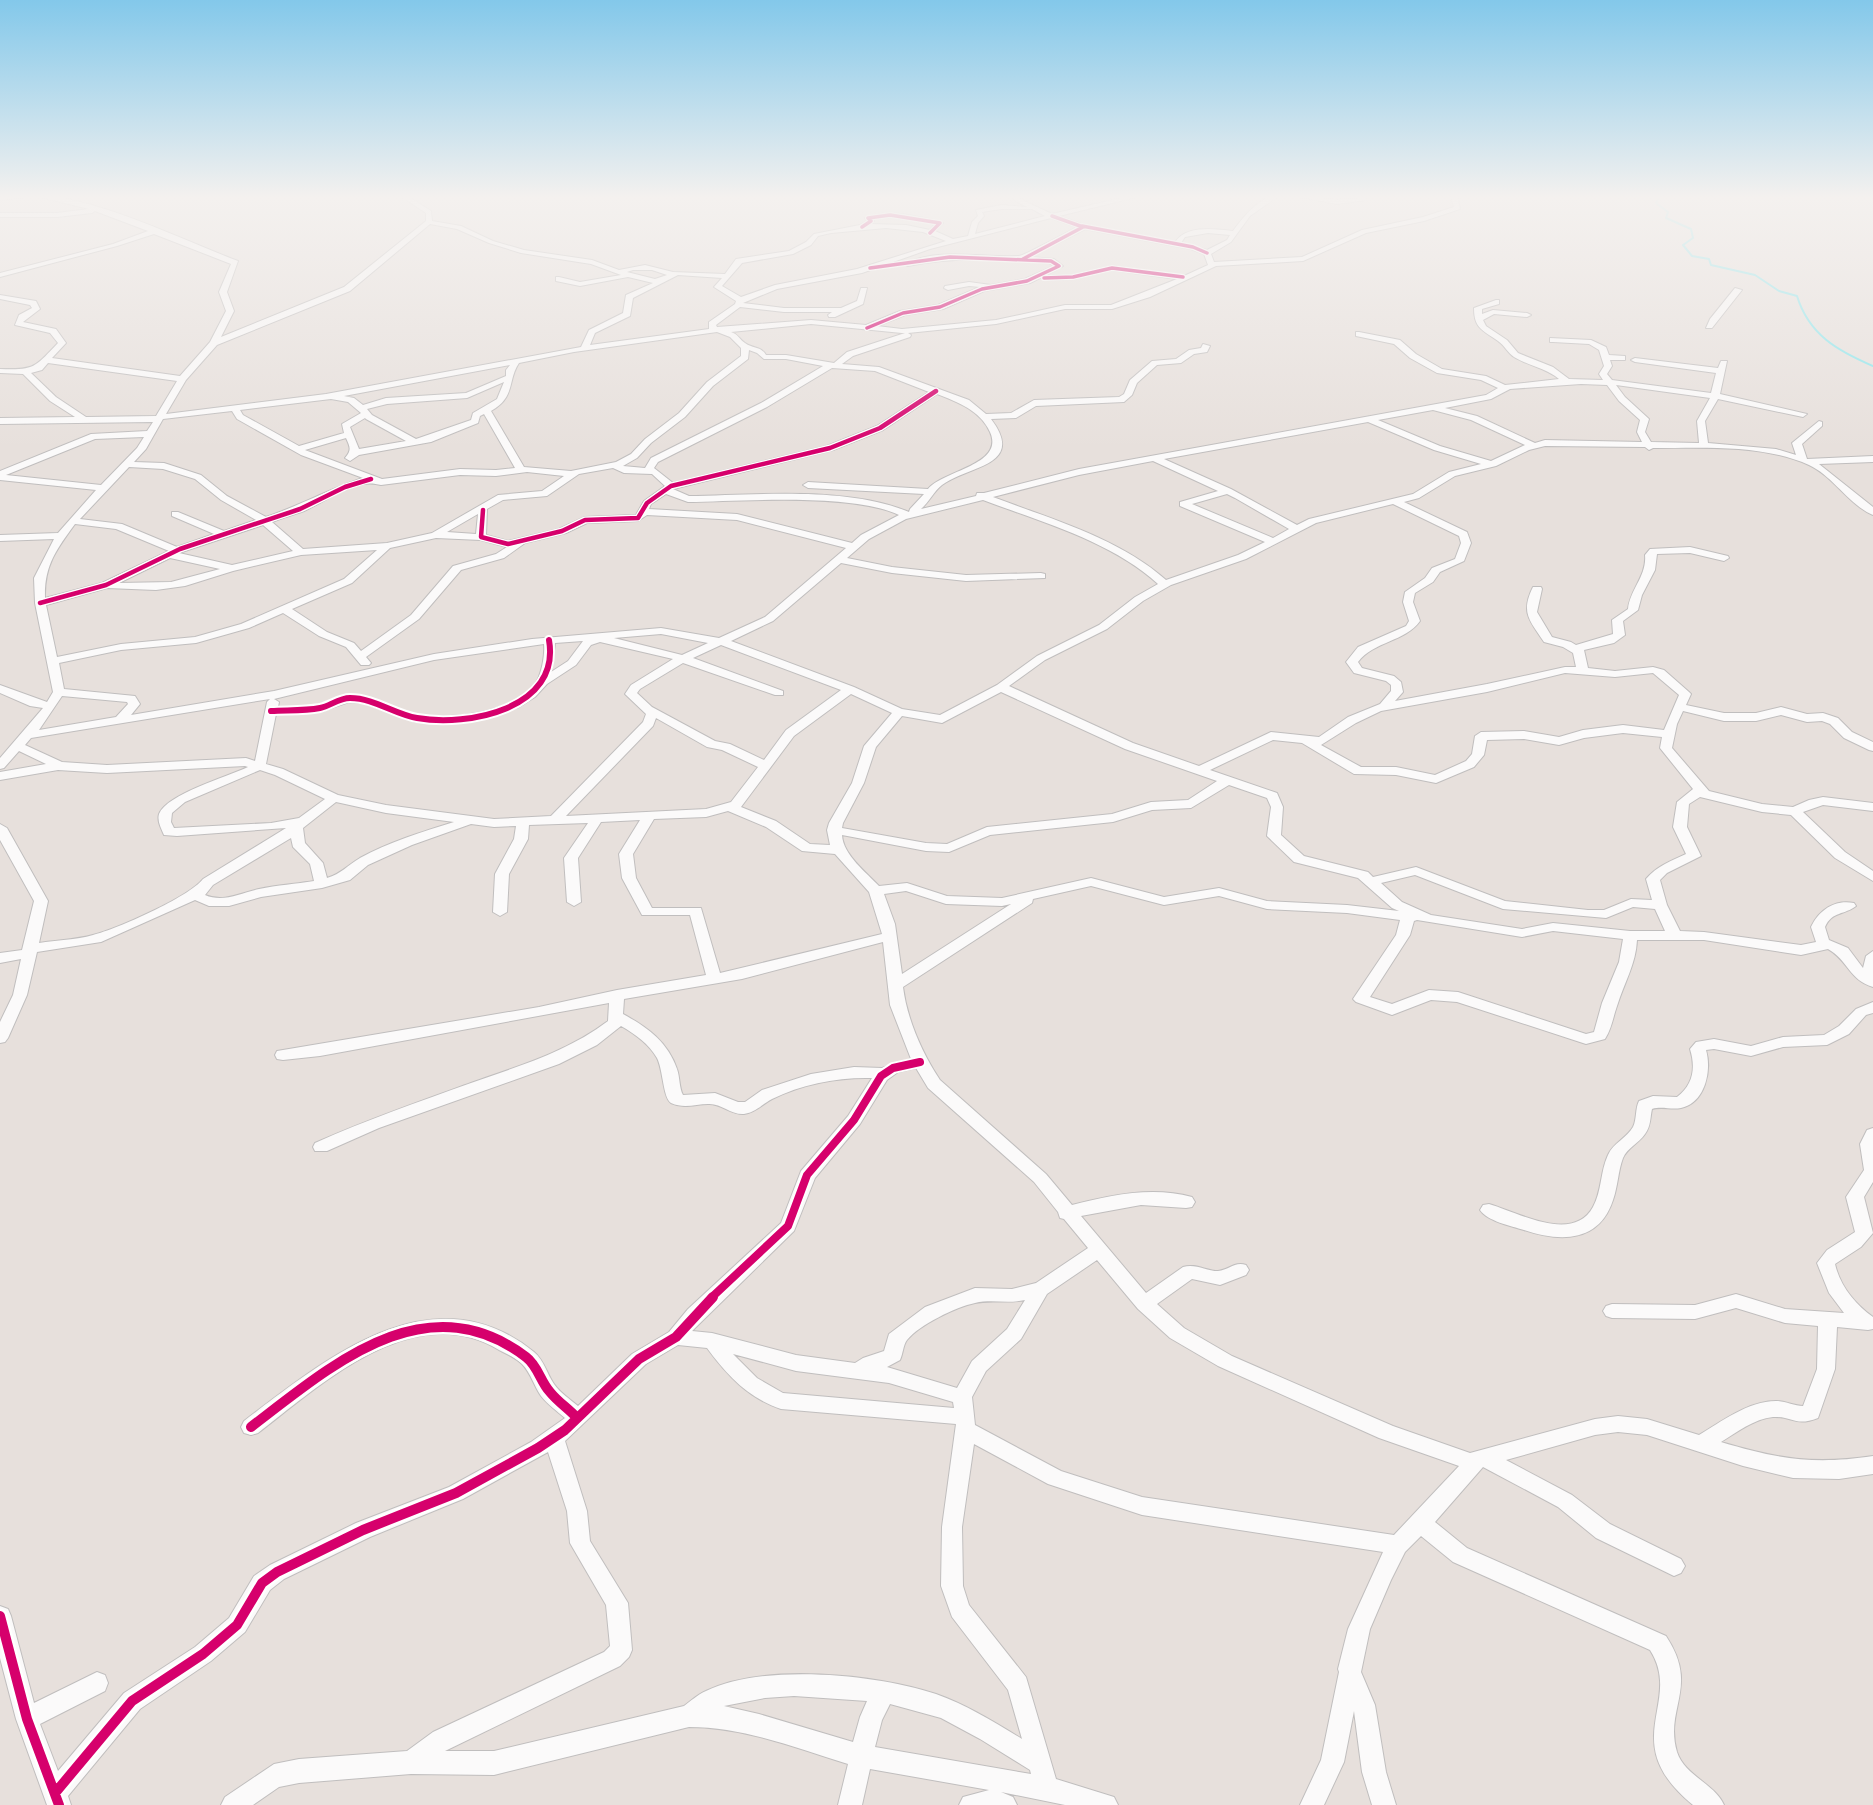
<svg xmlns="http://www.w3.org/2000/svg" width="1873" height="1805" font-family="'Titillium Web',sans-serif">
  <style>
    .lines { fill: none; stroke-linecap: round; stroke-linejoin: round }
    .stream { stroke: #8be6ed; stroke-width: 2 }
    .minor-casing { stroke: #c0bebe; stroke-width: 2 }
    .minor { fill: #fbfafa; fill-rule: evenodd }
    .cycleway-far4-casing { stroke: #fff; stroke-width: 6 }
    .cycleway-far3-casing { stroke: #fff; stroke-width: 7 }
    .cycleway-far2-casing { stroke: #fff; stroke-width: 10 }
    .cycleway-far1-casing { stroke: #fff; stroke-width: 12 }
    .cycleway-casing { stroke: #fff; stroke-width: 15 }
    .cycleway-far4 { stroke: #d6006c; stroke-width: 3.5 }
    .cycleway-far3 { stroke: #d6006c; stroke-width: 4.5 }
    .cycleway-far2 { stroke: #d6006c; stroke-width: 6 }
    .cycleway-far1 { stroke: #d6006c; stroke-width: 8 }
    .cycleway { stroke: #d6006c; stroke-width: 10 }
  </style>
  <rect width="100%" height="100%" fill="#e7e0dc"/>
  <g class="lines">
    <path class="stream" d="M1654 195 1658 199 1656 203 1668 212 1666 218 1691 229 1693 238 1683 245 1692 256 1709 259 1711 265 1755 275 1779 291 1797 296C1809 335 1838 351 1873 366"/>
    <defs>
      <path id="minor" d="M29 195 26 197 0 200V196Z
        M32 195C92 195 180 239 238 261L227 292 234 311 221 337 344 287 426 221V213L399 195H406L431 211 432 221 461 226 493 241 524 250 592 260 619 270 645 265 673 272 725 274 736 259 789 251 806 242 814 234 860 225 867 221 865 218C887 208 916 217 940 221L943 223 935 231 953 239 968 236 972 222 978 216 976 210 1001 205 1027 207 1016 201 1011 195H1017L1020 199 1052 214 1134 195H1145L1059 216 1081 224 1175 242C1187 225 1214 229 1233 231 1244 216 1261 195 1280 195L1250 216 1231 242 1211 254 1214 262 1302 257 1362 230 1423 217 1454 207 1451 195H1457L1460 209 1424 221 1366 233 1303 261 1216 266 1150 297 1112 309H1065L996 324 908 333 911 335 910 337 853 356 842 364 879 367 969 400 986 414 1011 413 1034 400 1119 397 1124 394 1130 380 1152 361 1176 359 1189 350 1201 348 1203 344 1210 346 1207 352 1194 354 1181 363 1157 365 1137 383 1132 395 1124 402 1036 406 1016 418 991 419C1027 466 967 466 942 485 934 491 929 502 921 509L976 496 977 493H984L1079 469 1486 395 1498 388 1481 380 1437 373 1410 358 1394 344 1356 336V332H1359L1400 340 1416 354 1442 369 1486 376 1505 385 1559 379C1546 368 1529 366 1514 357 1508 353 1505 346 1498 341 1483 330 1474 329 1474 308L1496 300H1499V304L1482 309V314L1493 310 1527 313 1531 315 1527 317 1494 314 1483 320 1486 326 1507 340 1518 353 1553 367 1569 379 1603 380 1599 374 1604 366 1599 350 1589 344 1553 342H1550V338L1591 340 1606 347 1609 355 1625 356V360H1610L1612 366 1607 374 1612 380 1711 393 1716 373 1635 362 1631 360 1635 358 1718 368 1721 361H1727L1720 394 1807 414 1803 417 1718 399 1705 421 1708 443 1776 449 1796 455 1792 443 1819 421 1822 422V426L1802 444 1807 459 1873 456V462L1819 464 1873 507V515C1849 505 1833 476 1809 465 1762 444 1704 448 1653 448L1649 450 1645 447 1545 446 1529 450 1496 466 1455 476 1419 498 1404 502 1467 532 1471 543 1464 561 1440 572 1433 582 1415 593 1413 602 1420 621C1405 642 1374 641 1358 662L1362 668 1394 676 1401 682 1403 692 1395 701 1487 684 1565 667H1576L1573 653 1563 647 1544 642C1530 621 1520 613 1533 587H1541L1542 589 1537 612 1552 637 1571 642 1576 645 1613 634 1612 620 1628 609C1630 589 1647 576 1645 555L1650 549 1690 547 1728 556 1729 558 1724 561 1690 553 1657 554 1655 570 1642 595 1638 610 1623 621 1625 635 1614 643 1584 650 1588 668 1615 671 1653 667 1664 670 1689 692 1691 694 1686 705 1724 713H1756L1781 707 1807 714 1823 713 1838 718 1852 732 1873 742V751L1869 750 1844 738 1830 724 1822 721 1807 722 1781 715 1756 721H1724L1683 711 1677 724 1672 748 1709 791 1762 804 1793 807 1809 800 1823 797 1873 803V811L1823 805 1803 812 1845 852 1873 871V881L1835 858 1791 815 1762 812 1700 797 1689 804 1687 827 1701 856 1667 873 1660 880 1667 905 1680 931 1704 932 1801 945 1816 942 1811 927C1819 910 1835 899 1854 903L1856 906C1845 915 1832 911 1825 927L1829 940 1848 948 1863 968 1866 956 1873 951V987C1849 980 1848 960 1828 949L1801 955 1704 940H1637C1636 964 1624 983 1617 1006 1613 1017 1612 1028 1605 1039L1586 1044 1457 1002 1431 1000 1392 1015 1356 1002 1353 999 1396 935 1400 920 1347 913 1267 909 1219 896 1164 905 1091 886 1033 899 1032 903 903 987C907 1019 922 1053 940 1080L1046 1174 1072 1205C1110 1195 1153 1186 1192 1197L1195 1202 1192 1207 1186 1208 1141 1205 1081 1216 1146 1293 1183 1267C1195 1263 1206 1271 1218 1271 1229 1270 1235 1261 1246 1265L1249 1270 1246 1275 1220 1285 1192 1279 1157 1304 1184 1328 1232 1356 1393 1426 1470 1453 1595 1419 1618 1416 1647 1419 1699 1435C1721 1422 1748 1401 1776 1401 1785 1401 1794 1406 1803 1406L1817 1369 1818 1326 1785 1323 1736 1308 1695 1319 1612 1318 1606 1316 1603 1311 1606 1306 1612 1304 1695 1305 1736 1294 1785 1309 1844 1313 1829 1293 1817 1263 1827 1250 1855 1232 1846 1197 1864 1170 1860 1144 1867 1130 1873 1128V1182L1864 1197 1873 1233 1861 1247 1835 1264C1840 1286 1855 1304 1873 1317V1329L1868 1330 1837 1327 1835 1369 1818 1418C1795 1427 1793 1416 1773 1417 1754 1419 1737 1432 1721 1442 1778 1459 1814 1465 1873 1456V1474L1839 1479 1793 1478 1743 1466 1647 1435 1618 1432 1595 1435 1506 1460 1572 1495 1610 1524 1681 1559 1685 1566 1681 1573 1674 1576 1596 1538 1558 1507 1483 1467 1435 1522 1467 1548 1666 1636C1700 1687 1664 1708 1677 1752 1685 1776 1715 1784 1724 1805H1693C1615 1741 1684 1703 1650 1650L1453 1562 1421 1536 1405 1552 1391 1580 1370 1629 1361 1672 1375 1705 1386 1772 1396 1805H1372L1362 1772 1354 1711 1344 1762 1324 1805H1300L1321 1760 1339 1672 1338 1669 1348 1629 1383 1552 1142 1515 1048 1484 974 1444 962 1527 963 1586 969 1605 1026 1677 1056 1779 1114 1797 1118 1805H1065L1001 1792 1013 1797 1017 1805H959L963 1797 989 1790 870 1769 862 1805H838L848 1764C796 1748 744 1727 689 1727L494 1775 411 1774 299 1783 279 1787 253 1805H221L225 1797 274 1764 299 1759 407 1751 433 1732 604 1652 610 1646 606 1605 570 1543 567 1511 548 1452 463 1499 370 1537 284 1579 270 1590 245 1632 211 1661 140 1709 68 1796 71 1805H47L16 1719 0 1658V1606L8 1609 11 1616 34 1703 97 1672 105 1675 108 1683 105 1691 40 1724 58 1771 124 1693 195 1647 229 1618 254 1576 270 1565 356 1523 449 1487 531 1442 565 1418C557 1411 548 1405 541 1396 534 1386 531 1373 522 1364 516 1358 507 1354 499 1350 414 1298 323 1383 258 1433L251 1435 244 1433 241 1427 244 1421C327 1358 433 1270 534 1352 544 1360 547 1374 554 1384 560 1393 570 1399 578 1406L632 1354 669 1332 688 1309 781 1223 801 1171 848 1116 872 1078C839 1077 802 1084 772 1099 762 1104 757 1112 744 1114 731 1115 721 1103 708 1104 696 1104 684 1109 671 1103 663 1098 663 1069 657 1058 649 1044 635 1034 621 1026L597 1045 559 1064 379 1128 327 1151H315L313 1147 315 1143C366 1120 418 1102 471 1083 519 1066 567 1052 608 1021L609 1003 320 1056 283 1060 277 1059 275 1055 277 1051 539 1007 617 990 706 975 690 915H642L622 878 619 854 640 820 601 822 578 858 581 902 574 906 567 902 564 858 588 823 529 825 528 839 509 874 507 912 500 916 493 912 495 874 514 839 516 826 494 827 471 824 412 845 368 865 350 880 322 888 261 897 229 906H209L195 900 101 942 37 952 27 995 8 1038 5 1042 0 1043V1022L13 995 21 959 0 963V953L22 950 34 901 0 840V824L7 828 48 901 39 943C56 940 76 940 93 935 117 929 189 897 203 879L286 828 177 836 164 835C161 828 157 821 159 814 167 794 227 777 248 767L245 766 107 773 58 770 0 780V772L46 764 19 751 4 768 0 769V758L43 708 30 706 0 693V685L47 702 53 692 35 603 34 578 54 539 0 541V535L58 533 96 490 0 480V471L91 434 147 431 153 422 0 424V418L75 417 50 401 23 374 0 373V369C35 370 34 368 58 343L50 333 15 325 19 315 32 308 30 305 0 299V295L36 301 40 309 23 322 56 329 66 343 52 358 180 376 210 342 226 311 219 292 231 264 154 234 117 246 0 277V273L113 244 148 231 95 211 92 213 57 217H0V213H57L89 209ZM1001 209H1032L1045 216 975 234 978 223 984 216 982 212ZM890 217 935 224 930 230 906 225 870 224 874 221 873 219ZM1051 218 1077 227C1068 232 1023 256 1019 256 982 258 938 247 904 264L908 266C955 256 1002 259 1049 263L1054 266 1025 279 991 285 969 282 945 286 944 288 948 290 969 286 980 287 938 305 900 311 866 325 811 320 717 327 716 325 740 307 784 312H832L828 315 829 317H835L863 304 867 288H861L857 301 841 308H784L743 303 777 289 862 273 930 249ZM430 224 457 229 489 243 521 253 591 264 621 275 580 282 559 277H556V281L580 286 628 277 653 283 626 295 623 313 589 330 581 347 326 394 166 414 186 380 217 345 350 291ZM886 228 923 232 946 241 857 269 775 285 741 297 722 286 742 263 793 254 811 245 818 236 831 233ZM1085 229 1191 249 1204 254 1208 265 1184 276 1112 266 1073 275 1046 276 1042 278 1046 280 1073 279 1112 270 1177 279 1111 305H1065L996 320 902 329 877 326 905 315 943 309 984 291 1030 283 1063 266 1054 259 1030 257ZM1208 233 1230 235 1227 240 1207 250 1181 243 1185 237ZM633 270H652L667 275 655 279 627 272ZM678 275 722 278 714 287 736 301 735 304 709 322V329L590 345 595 333 630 316 633 298ZM811 324 902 333H905L847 352 834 363 786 355H766C761 346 753 349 745 343 739 339 738 334 731 332ZM717 332 730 337 741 348V356L707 382 679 413 645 439 631 454 616 462 571 471 524 467 491 411C516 397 507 381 519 363L574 352ZM749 350 757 353 764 359H786L823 366 761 403 651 458 645 468 623 466 637 458 651 443 685 417 713 386 748 359ZM48 363 177 381 156 416 86 417 56 397 31 373 42 370ZM510 365 506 370V376L466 393 386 398 363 405 354 398 344 396ZM832 368 875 371 929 392 877 426 827 446 673 483 654 468 658 462 767 407ZM504 382 497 399 473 413 471 420 416 439 372 415 367 409 387 404 467 398ZM1581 384 1607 385 1619 401 1640 420 1637 432 1642 442 1545 440 1535 443 1477 416 1445 408 1491 399 1510 389ZM1616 385 1710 398 1697 421 1699 443 1651 442 1645 432 1649 419 1625 397ZM937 394C957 402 980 410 990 432 1005 465 944 470 928 489L808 482 803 485 808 488 924 494 910 509 909 512C848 486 756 495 689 496L673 489 833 450 883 430ZM331 399 348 402 361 413 342 424 344 433 299 446 243 415 240 410ZM1433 410 1471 420 1525 445 1491 461 1440 446 1378 420ZM232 411 237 419 301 455 363 478C329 489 299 506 266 517L227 496 201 475 164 463 134 462 146 449 163 419ZM484 414 515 468 496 470 460 469 382 479 305 450 346 438C350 447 352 450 345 458L350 461 359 455 431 442 478 423 480 416ZM365 418 366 419 406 441 359 449 350 427ZM1368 422 1434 450 1481 464 1449 472 1413 494 1309 519 1297 525 1231 489 1164 459ZM144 437 137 448 101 485 6 475 95 439ZM1153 461 1218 491 1180 502V506L1265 542 1238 555 1166 580C1119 538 1051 519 993 497L1079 475ZM129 467 163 469 195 479 221 500 256 520 224 531 178 512H172V516L214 534 177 547 122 524 80 519ZM613 468 624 473 652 474 665 486 644 501 636 515 585 517 559 529 508 541 486 535 487 509 503 500 547 496 579 474ZM527 472 564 476 542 491 498 495 432 533 387 543 303 549 272 522C282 518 293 515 304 511 327 501 355 477 381 485L460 475 496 476ZM666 494 688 502C742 501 853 493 899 515L861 535 852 543 737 514 649 509 651 504ZM1227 494 1235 498 1289 529 1273 538 1192 504ZM983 500C1041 522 1111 541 1158 584L1135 597 1099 625 1037 656 997 685 940 715 902 709 854 687 731 641 773 621 841 563 892 573 966 581 1045 578V574L1041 573 966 575 892 567 847 558 869 539 906 519ZM1393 504 1459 536 1461 543 1455 559 1432 568 1425 578 1405 592 1403 602 1409 621 1406 626 1358 647 1346 662 1354 673 1386 681 1391 685V691L1380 704 1348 717 1319 737 1271 732 1199 766 1133 743 1009 686 1045 660 1107 629 1143 601 1171 585 1246 559 1316 523ZM478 514 476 534 447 532ZM647 515 737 520 846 548 765 617 719 638 661 628 532 639 434 654 274 691 131 715 140 704 135 696 64 689 59 663 121 650 196 643 249 628 283 613 319 636 346 647 361 665H369L371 663 366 657 419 619 461 570 504 558 525 543 566 533 587 523 638 521ZM75 524 116 529 169 551 102 583 45 598C44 566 56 550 75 524ZM263 525 293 551 232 565 179 553ZM436 538 481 540 507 547 496 554 453 566 411 615 361 651 354 643 327 632 292 609 352 583 390 548ZM377 550 344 579 241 624 195 637 121 644 57 657 46 605 107 588 156 590 185 586 233 571 301 555ZM170 558 220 569 171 582 119 583ZM661 634 708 643 682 655 614 638ZM583 641 568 661 551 672 555 643ZM600 642 673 659 631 685 625 694 646 714 643 722 551 816 494 819 386 805 338 795 283 769 266 764 276 714 319 712 349 702 364 703 416 722 452 723 473 721 519 707 535 697 547 684 576 665 591 645ZM544 644C545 655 542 671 537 681 519 713 449 720 418 715 395 711 375 695 351 695 339 694 331 701 321 704 307 708 292 707 278 707L279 702 274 699 434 660ZM721 645 841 690 786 730 764 760 730 744 715 741 652 707 637 693 640 689 683 663 775 695H783V691L693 658ZM1565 673 1615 677 1653 673 1679 695 1664 730 1623 725 1583 730 1559 737 1524 731 1481 732 1475 736 1472 754 1466 761 1435 775 1396 767H1361L1321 745 1356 723 1381 711 1487 692ZM1001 692 1125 749 1217 781 1188 800 1151 802 1112 814 987 827 947 844 926 843 842 828 843 823 864 783 876 747 902 716 942 723ZM851 694 892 713 864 746 852 783 829 823 827 830 830 845 810 844 776 821 741 807 794 736ZM62 696 127 702 128 704 116 717 39 730ZM270 699 267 702 255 761 246 758 107 765 62 762 25 745 31 738ZM656 718 707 747 722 750 758 767 731 802 706 809 566 816 653 726ZM1623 733 1662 737 1660 748 1693 789 1677 802 1673 827 1686 854C1671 861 1657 866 1646 879L1652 900 1631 899 1604 910H1588L1505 901 1416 867 1373 877 1368 872 1304 856 1281 835 1283 807 1277 793 1210 770 1273 740 1302 743 1354 774 1396 775 1436 783 1474 767 1484 755 1487 740 1524 739 1559 745 1584 738ZM260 770 275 775 325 799 299 818 271 823 174 828 171 822 172 813 185 802ZM1229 785 1267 798 1271 807 1267 836 1294 862 1358 878 1392 908 1399 911 1347 905 1267 901 1219 888 1164 897 1091 878 1002 898 947 896 907 883 879 886C867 873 843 855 842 835L926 851 949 852 990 835 1113 822 1152 810 1191 808ZM336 802 386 813 454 822C422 832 389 842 360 858 348 865 341 874 327 878L323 863 305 843 303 828ZM728 811 766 827 802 851 835 854 869 892 882 934 720 973 701 908H652L636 878 633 854 654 819 706 817ZM291 838 293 847 310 864 314 881C296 884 277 885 259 889 241 893 223 903 205 895L213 885ZM1415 875 1503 909 1606 918 1633 907 1655 909 1665 931H1630L1553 923 1522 929 1431 915 1402 902 1381 883ZM906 891 946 904 1002 906 1011 904 902 974 895 924 884 894ZM1417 920 1522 937 1553 931 1623 939 1619 962 1602 1003 1594 1032 1586 1034 1458 992 1429 990 1392 1004 1370 997 1410 935 1414 921ZM883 942 890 1005 911 1059 882 1068 854 1067 811 1074 762 1090 745 1102H738L715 1093 683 1095C679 1088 680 1077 677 1069 668 1042 647 1027 623 1014L624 999 742 979ZM916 1068 928 1088 1034 1182 1058 1212 1060 1218 1064 1219 1088 1248 1036 1283 1012 1289 975 1288 925 1307 889 1334 884 1351 863 1358 855 1363 796 1355 712 1333 692 1331 794 1231 815 1178 860 1124 887 1080 898 1072ZM1097 1260 1138 1309 1170 1338 1218 1366 1379 1438 1459 1466 1394 1535 1142 1497 1061 1471 975 1425 972 1397 986 1371 1021 1339 1047 1294ZM1025 1300 1007 1329 972 1361 957 1388 887 1367 900 1360C903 1354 903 1345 907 1340 919 1325 956 1307 975 1303 991 1299 1008 1304 1025 1300ZM678 1345 707 1348C727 1375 748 1398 781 1409L956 1424 942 1527 941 1586 952 1617 1008 1690 1022 1739C994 1722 967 1705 936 1694 877 1674 763 1663 706 1691 697 1695 691 1701 684 1706L494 1751H445L620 1666 629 1657 632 1650 628 1603 590 1541 587 1511 565 1441 646 1364ZM733 1354 796 1371 889 1383 953 1402 954 1408 783 1393 757 1378ZM794 1696 867 1701 860 1717 853 1742 759 1714 724 1706 765 1698ZM890 1704 941 1718 980 1739 1030 1770 1031 1774 875 1747 882 1720Z
        M1290 195 1337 200 1364 198 1367 200 1337 204Z
        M1735 288 1742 290 1712 328H1706L1710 319Z
        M1873 1002V1013L1866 1015 1849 1034 1827 1045 1783 1047 1751 1056 1714 1049 1706 1050C1712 1071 1705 1103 1681 1108 1671 1110 1662 1106 1652 1109 1650 1118 1651 1126 1645 1134 1639 1143 1627 1148 1623 1158 1618 1171 1618 1186 1613 1200 1599 1243 1560 1242 1524 1230 1511 1226 1487 1221 1480 1210L1483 1205 1489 1204C1517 1212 1573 1244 1593 1207 1602 1191 1600 1172 1608 1155 1613 1143 1627 1138 1633 1127 1637 1119 1635 1109 1639 1101L1653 1096 1677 1097C1693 1085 1696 1068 1690 1049L1696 1042 1714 1039 1751 1046 1783 1037 1824 1035 1839 1026 1856 1009Z"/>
    </defs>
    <use href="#minor" class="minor-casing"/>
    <use href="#minor" class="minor"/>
    <defs>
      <path id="cycleway-far4" d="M1082 226 1193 247 1207 253
        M862 227 871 221 868 218 890 215 940 223 930 233
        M1023 259 1083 227 1052 216
        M1044 278 1073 277 1112 268 1183 277
        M867 328 903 313 940 307 982 289 1027 281 1059 266 1051 261 950 257 870 268"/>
      <path id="cycleway-far3" d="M483 510 481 537 508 544 562 531 585 520 638 518 647 503 671 486 830 448 880 428 936 391
        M40 603 106 585 180 549 300 509 345 487 371 479"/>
      <path id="cycleway-far2" d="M271 711C287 710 304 711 320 708 330 706 339 698 350 698 374 698 394 714 417 718 468 727 561 709 549 640"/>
      <path id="cycleway-far1" d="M711 1298 788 1226 807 1175 854 1120 881 1076 893 1068 920 1062"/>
      <path id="cycleway" d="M251 1427C331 1366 426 1281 526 1357 538 1366 540 1381 550 1392 558 1402 569 1409 577 1418
        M0 1616 27 1719 59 1805
        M55 1793 132 1701 203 1654 237 1625 262 1583 277 1572 363 1530 456 1493 538 1448 565 1430 639 1359 676 1337 713 1297"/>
    </defs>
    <use href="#cycleway-far4" class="cycleway-far4-casing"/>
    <use href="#cycleway-far3" class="cycleway-far3-casing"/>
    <use href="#cycleway-far2" class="cycleway-far2-casing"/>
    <use href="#cycleway-far1" class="cycleway-far1-casing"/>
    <use href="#cycleway" class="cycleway-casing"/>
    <use href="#cycleway-far4" class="cycleway-far4"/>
    <use href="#cycleway-far3" class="cycleway-far3"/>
    <use href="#cycleway-far2" class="cycleway-far2"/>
    <use href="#cycleway-far1" class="cycleway-far1"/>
    <use href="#cycleway" class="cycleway"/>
  </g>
  <linearGradient id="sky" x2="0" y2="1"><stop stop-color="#83c8ea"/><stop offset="0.44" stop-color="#f4f1ef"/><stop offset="1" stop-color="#f4f1ef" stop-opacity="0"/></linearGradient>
  <rect width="1873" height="448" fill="url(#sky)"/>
</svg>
